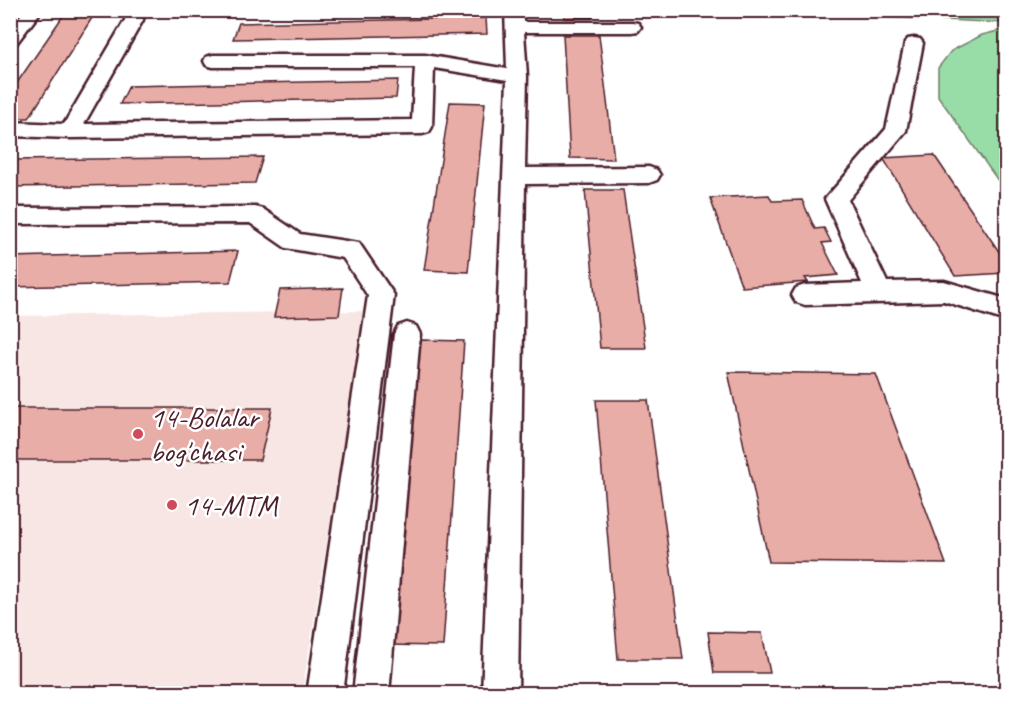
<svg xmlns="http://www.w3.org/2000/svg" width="1017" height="704" font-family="Caveat,sans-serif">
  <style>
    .built { fill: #f8e6e4 }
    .green { fill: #98dca7; stroke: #717e69; stroke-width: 1.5 }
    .building { fill: #e7ada6; stroke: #4a1f2b; stroke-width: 1.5 }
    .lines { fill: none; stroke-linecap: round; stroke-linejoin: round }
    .minor-casing { stroke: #4a1f2b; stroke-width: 5 }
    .minor { fill: #fff; fill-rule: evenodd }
    .poi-dot { fill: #d1495b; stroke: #fff; stroke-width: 2 }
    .labels { text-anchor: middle; stroke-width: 5; stroke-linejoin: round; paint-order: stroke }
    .poi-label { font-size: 30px; fill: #4a1f2b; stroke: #fff; text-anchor: start }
  </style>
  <rect width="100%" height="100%" fill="#fff"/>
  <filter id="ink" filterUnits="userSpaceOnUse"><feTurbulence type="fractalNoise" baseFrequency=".0167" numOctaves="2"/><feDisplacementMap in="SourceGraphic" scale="12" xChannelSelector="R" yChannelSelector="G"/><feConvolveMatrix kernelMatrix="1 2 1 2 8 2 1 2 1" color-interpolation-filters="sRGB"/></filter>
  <g filter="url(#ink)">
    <path class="built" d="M365 311 302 693H11L10 316Z"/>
    <path class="green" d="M840 11H1006V23L841 15Z
      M1006 29V192L938 96V68L951 51 982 35Z"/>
    <path class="building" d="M67 10H97L29 118H10V93Z
      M563 10H591L592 18H564Z
      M486 18 487 34 233 39 239 23Z
      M563 35H599L614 159 570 158Z
      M398 80 396 98 120 104 129 86Z
      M450 102 485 103 468 272 424 270Z
      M934 155 1006 262V273L955 276 883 158Z
      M263 157 255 183 10 187V160Z
      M585 190H623L646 348H600Z
      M769 195 772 201 802 200 815 229 824 228 831 242 822 243 838 275 805 278 808 282 742 287 710 198Z
      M238 251 230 282 10 287V257Z
      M343 288 339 315 274 317 280 290Z
      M421 340 464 341 443 646 386 645Z
      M728 372 876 374 946 564 769 562Z
      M596 400H648L683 659H618Z
      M10 408H272L260 460H10Z
      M708 632 762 633 770 673H714Z"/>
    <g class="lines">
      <defs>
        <path id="minor" d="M25 10H42L16 44 10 45V28Z
          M126 10H144L143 20 84 124 412 120 415 67H213L206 65 204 61 206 57 213 55H425L507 69 505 10H523V22H632L638 23 641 27 638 31 632 32H524L527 76 525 168 649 167 657 170 660 175 657 180 649 183 525 184 518 694H482L507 80 434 68 432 127 429 132 422 134 70 138 10 136V122L64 124 125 20Z
          M914 38 920 39 923 43 906 131 848 200 887 282 944 281 1006 299V321L944 301 805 305 796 302 792 295 796 288 805 285 862 283 825 199 886 129 905 43 908 39Z
          M255 207 263 209 300 234 359 243 394 295 343 694H307L368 296 343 258 286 248 250 223 10 224V208Z
          M407 323 416 326 420 334 389 694H353L394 334 398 326Z"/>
      </defs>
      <use href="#minor" class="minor-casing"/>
      <use href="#minor" class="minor"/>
    </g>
  </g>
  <g class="poi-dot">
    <circle cx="138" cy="434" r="6"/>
    <circle cx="172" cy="505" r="6"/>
  </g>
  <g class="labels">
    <g class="poi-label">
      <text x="150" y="427">14-Bolalar<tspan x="150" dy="34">bog'chasi</tspan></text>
      <text x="184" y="515">14-МТМ</text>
    </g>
  </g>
  <rect width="1017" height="704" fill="none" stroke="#fff" stroke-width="36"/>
  <rect x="18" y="18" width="981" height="668" fill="none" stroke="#4a1f2b" stroke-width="2" filter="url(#ink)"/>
</svg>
